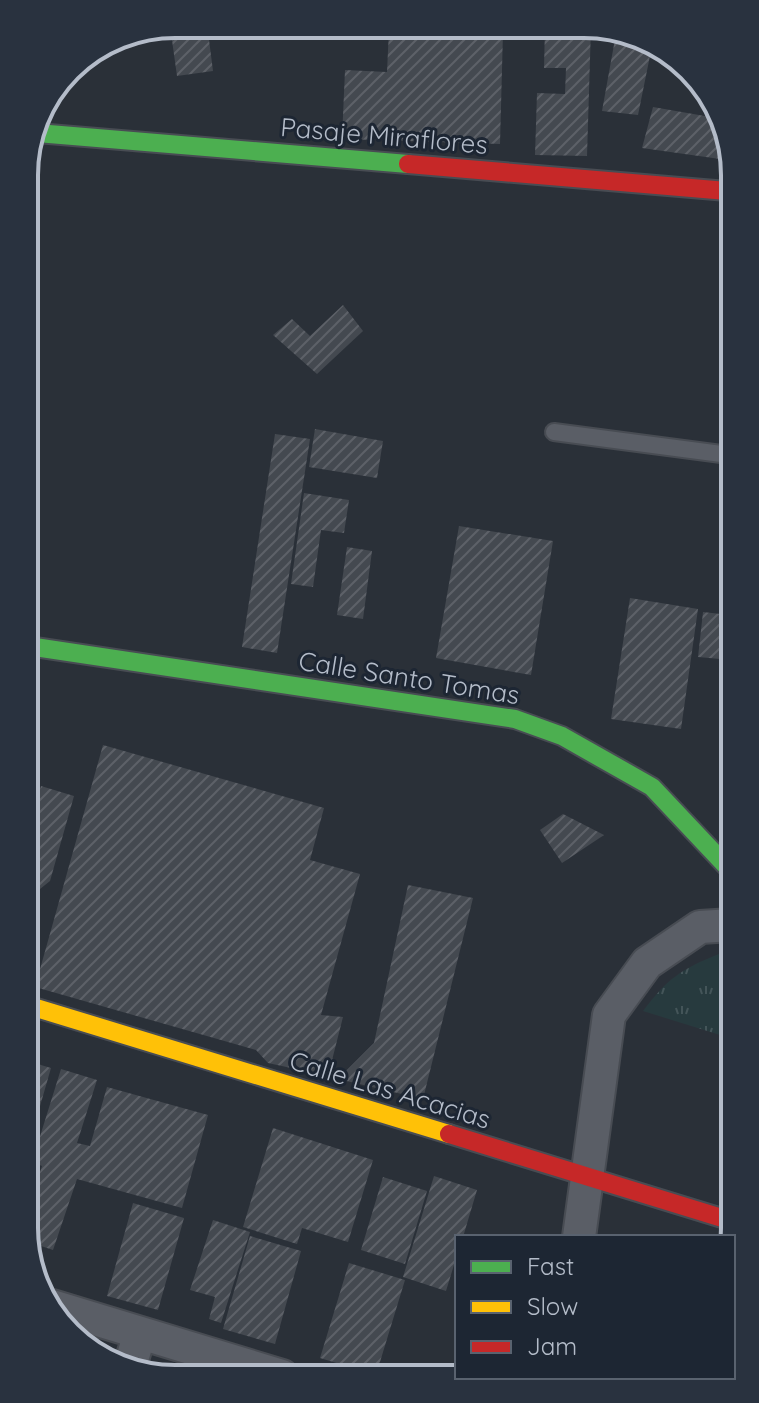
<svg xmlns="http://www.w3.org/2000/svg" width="759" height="1403" font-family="Quicksand,sans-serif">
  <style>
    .park { fill: url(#park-tufts) }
    .building { fill: url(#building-hatch) }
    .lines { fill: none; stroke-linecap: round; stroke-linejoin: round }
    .lane-casing { stroke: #484c53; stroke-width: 20 }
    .street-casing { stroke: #484c53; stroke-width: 36 }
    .fast-casing { stroke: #484c53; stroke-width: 22 }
    .slow-casing { stroke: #484c53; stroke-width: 22 }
    .jam-casing { stroke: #484c53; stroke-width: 22 }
    .lane { stroke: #5a5e66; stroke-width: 16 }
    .street { stroke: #5a5e66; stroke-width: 32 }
    .fast { stroke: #4caf50; stroke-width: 18 }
    .slow { stroke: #ffc107; stroke-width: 18 }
    .jam { stroke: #c62828; stroke-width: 18 }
    .labels { text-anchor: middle; stroke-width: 6; stroke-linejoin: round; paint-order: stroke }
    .street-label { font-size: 26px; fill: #b4bcc9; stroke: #1d2633 }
    .rim { fill: none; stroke: #b4bcc9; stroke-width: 4 }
  </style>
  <defs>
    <pattern id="park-tufts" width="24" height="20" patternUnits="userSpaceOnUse" patternTransform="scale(2)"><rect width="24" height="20" fill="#273a3e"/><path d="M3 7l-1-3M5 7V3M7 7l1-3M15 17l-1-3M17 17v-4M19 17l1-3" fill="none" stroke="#445559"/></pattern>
    <pattern id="building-hatch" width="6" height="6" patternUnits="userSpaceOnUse" patternTransform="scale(2)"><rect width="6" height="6" fill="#444950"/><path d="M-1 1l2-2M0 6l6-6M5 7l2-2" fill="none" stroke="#5d6168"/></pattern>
  </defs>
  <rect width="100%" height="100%" fill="#2a3038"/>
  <path class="park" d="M719 954 733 957V1039L643 1011C667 979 681 969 719 954Z"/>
  <path class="building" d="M175 24H207L213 71 177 76 170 26Z
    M545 26 591 27 587 156 535 155 537 93 565 94 566 68H544Z
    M617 28 652 46 638 115 602 111Z
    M389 29 503 32 500 144 342 139 345 70 387 72Z
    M653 107 722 119 727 126V160L642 148Z
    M343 305 363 331 317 374 273 335 292 319 310 336Z
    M315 429 383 441 377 478 309 467Z
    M275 434 310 439 277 653 242 647Z
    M304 493 349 500 344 533 321 530 313 587 291 584Z
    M459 526 553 541 531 675 436 658Z
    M347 547 372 551 363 619 337 615Z
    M630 598 698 609 681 729 611 719Z
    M703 612 730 615 731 660 698 657Z
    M103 745 324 808 310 860 360 874 321 1015 343 1017 328 1076 268 1063 256 1050 35 987Z
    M41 786 74 796 50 881 30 897 29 828Z
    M563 814 604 835 562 863 540 830Z
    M408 885 473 898 423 1099 338 1079 374 1043Z
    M31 1062 51 1068 32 1134H31Z
    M61 1069 97 1080 77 1143 90 1146 107 1087 208 1115 182 1208 77 1179 53 1250 32 1243V1196L42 1166 32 1162Z
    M273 1128 373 1160 348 1242 302 1228 297 1244 243 1227Z
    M434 1176 477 1190 463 1237H457V1255L446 1291 403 1277Z
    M383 1177 427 1191 405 1264 361 1250Z
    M133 1203 184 1218 158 1310 107 1296Z
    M213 1220 250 1232 221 1323 209 1319 215 1297 190 1290Z
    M250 1236 301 1251 275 1344 223 1329Z
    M349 1263 405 1280 376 1375 320 1358Z"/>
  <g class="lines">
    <defs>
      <path id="lane" d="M554 432 729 455"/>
      <path id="street" d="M579 1237 609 1015 647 963 700 927 732 925
        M52 1306 282 1376
        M130 1366 140 1333"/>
      <path id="fast" d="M37 133 408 164
        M28 646 515 719 562 736 652 787 732 872"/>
      <path id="slow" d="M30 1006 449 1134"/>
      <path id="jam" d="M408 164 727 191
        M449 1134 735 1222"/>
    </defs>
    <use href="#lane" class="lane-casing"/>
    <use href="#street" class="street-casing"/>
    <use href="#fast" class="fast-casing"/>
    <use href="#slow" class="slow-casing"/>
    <use href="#jam" class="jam-casing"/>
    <use href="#lane" class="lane"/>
    <use href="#street" class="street"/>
    <use href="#fast" class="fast"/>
    <use href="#slow" class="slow"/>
    <use href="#jam" class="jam"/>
  </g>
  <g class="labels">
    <g class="street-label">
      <text transform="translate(384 136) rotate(5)" y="9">Pasaje Miraflores</text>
      <text transform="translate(409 678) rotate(9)" y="9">Calle Santo Tomas</text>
      <text transform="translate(390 1090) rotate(17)" y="9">Calle Las Acacias</text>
    </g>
  </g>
  <path d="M0 0H759V1403H0ZM175 38H584A137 137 0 0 1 721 175V1228A137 137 0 0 1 584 1365H175A137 137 0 0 1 38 1228V175A137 137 0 0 1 175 38Z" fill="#29323f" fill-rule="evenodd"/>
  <path class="rim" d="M175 38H584A137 137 0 0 1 721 175V1228A137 137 0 0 1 584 1365H175A137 137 0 0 1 38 1228V175A137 137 0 0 1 175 38Z"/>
  <rect x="455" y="1235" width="280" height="144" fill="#1d2633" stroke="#59626f" stroke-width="2"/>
  <rect x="471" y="1261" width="40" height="12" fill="#4caf50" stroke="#59626f" stroke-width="2"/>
  <text x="527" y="1275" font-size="24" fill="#b4bcc9">Fast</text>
  <rect x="471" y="1301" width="40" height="12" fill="#ffc107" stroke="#59626f" stroke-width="2"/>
  <text x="527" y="1315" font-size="24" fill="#b4bcc9">Slow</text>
  <rect x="471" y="1341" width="40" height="12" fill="#c62828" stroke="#59626f" stroke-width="2"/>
  <text x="527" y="1355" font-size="24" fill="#b4bcc9">Jam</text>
</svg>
